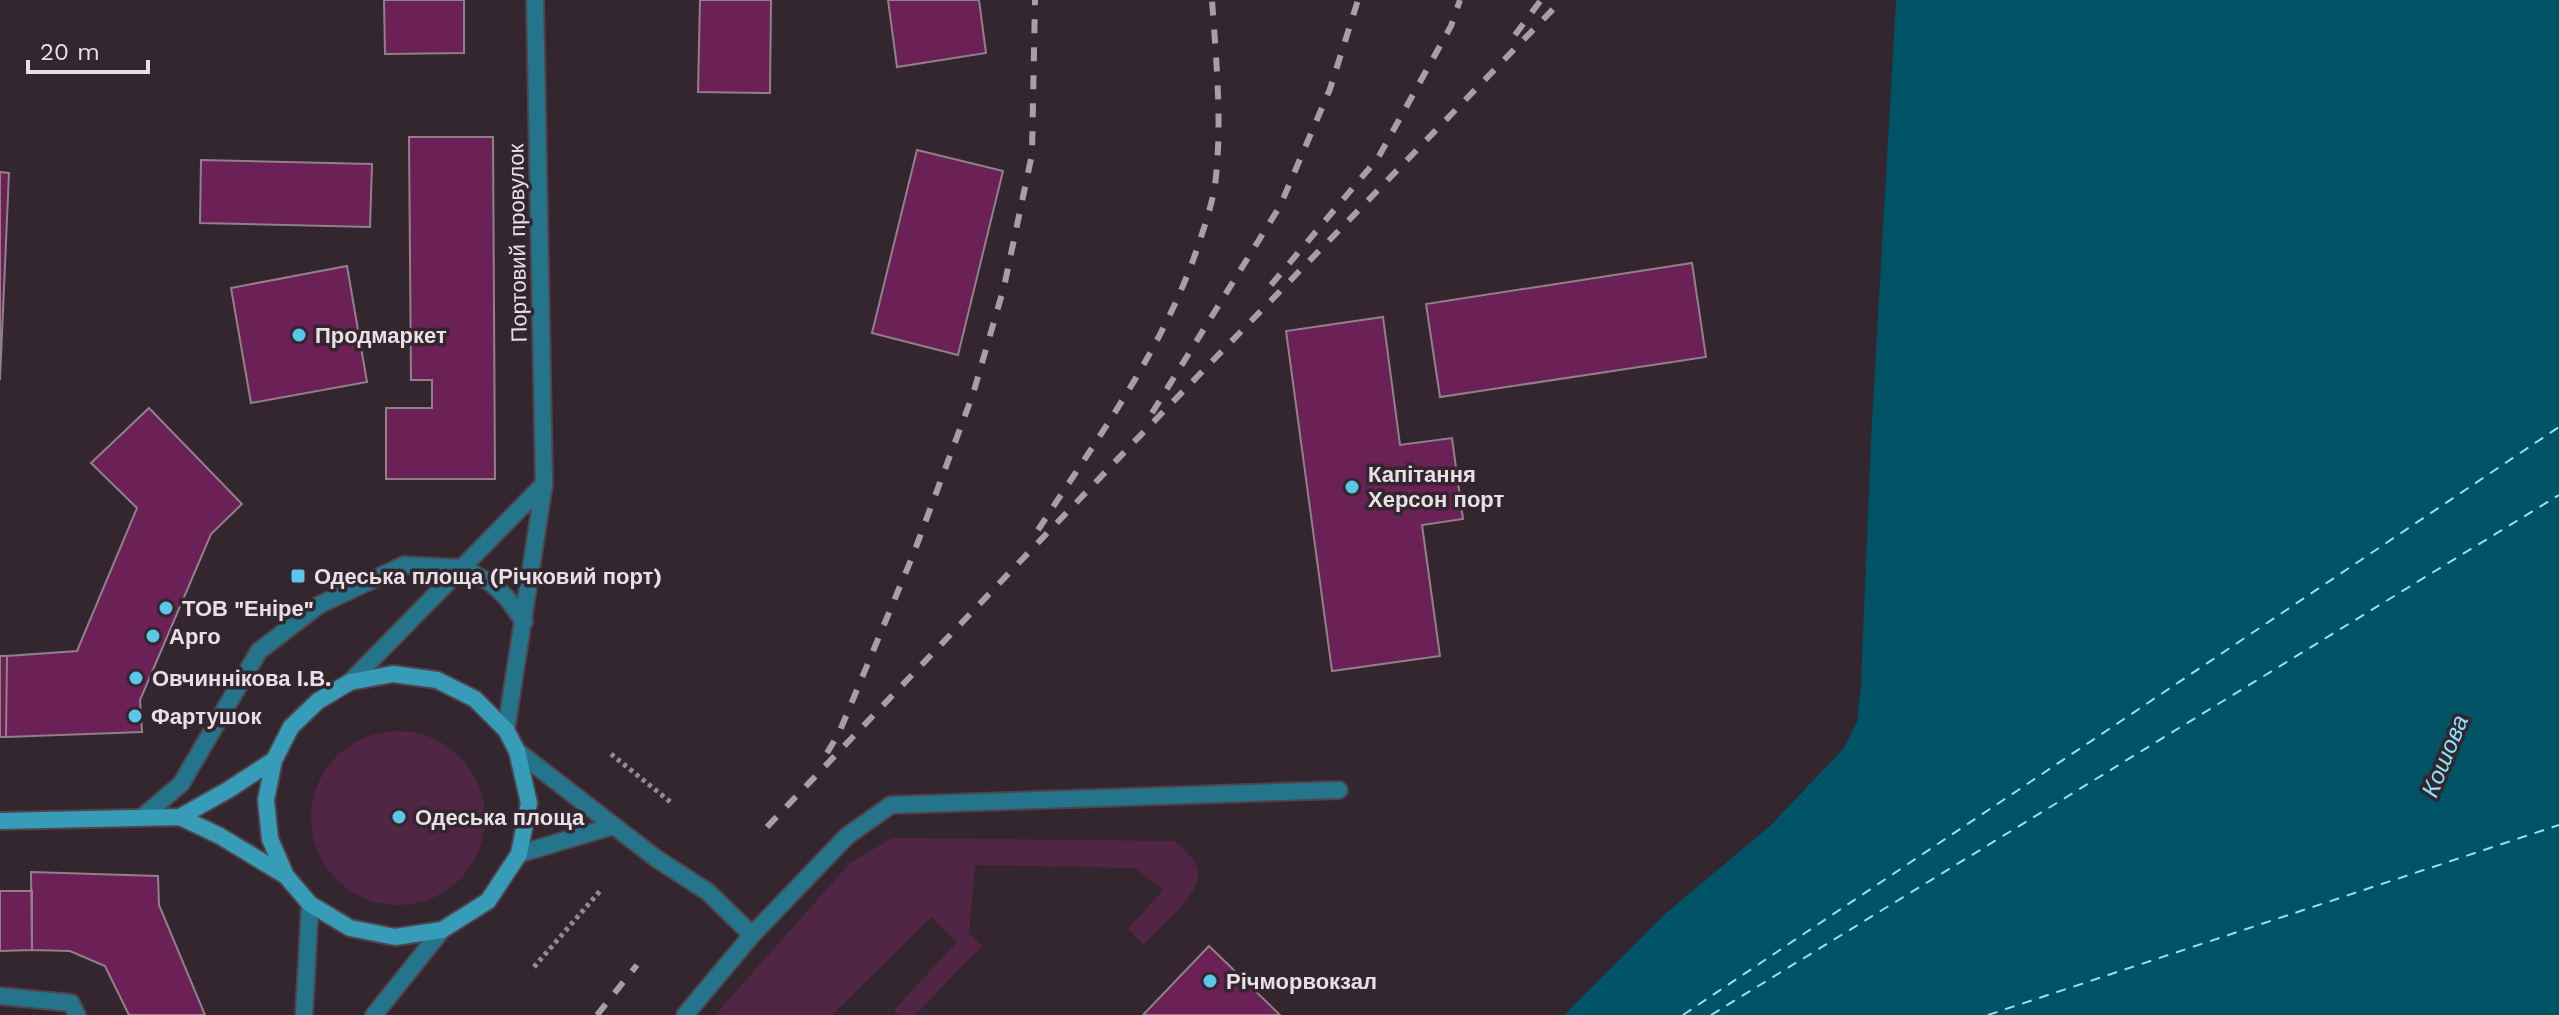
<svg xmlns="http://www.w3.org/2000/svg" width="2559" height="1015" font-family="'Work Sans',sans-serif">
  <style>
    .green { fill: #512544 }
    .water { fill: #005265 }
    .lines { fill: none; stroke-linecap: round; stroke-linejoin: round }
    .ferry { stroke: #8be3fe; stroke-width: 2; stroke-dasharray: 10 8; stroke-linecap: butt }
    .building { fill: #6b2056; stroke: #90808a; stroke-width: 2 }
    .lane-casing { stroke: #50444b; stroke-width: 20 }
    .street-casing { stroke: #50444b; stroke-width: 20 }
    .secondary-casing { stroke: #50444b; stroke-width: 20 }
    .path { stroke: #958a90; stroke-width: 5; stroke-dasharray: 4 4; stroke-linecap: butt }
    .lane { stroke: #24758b; stroke-width: 16 }
    .street { stroke: #24758b; stroke-width: 16 }
    .secondary { stroke: #369cb8; stroke-width: 16 }
    .rail { stroke: #a89ea4; stroke-width: 6; stroke-dasharray: 14 14; stroke-linecap: butt }
    .poi-dot { fill: #5bc7e7; stroke: #33262e; stroke-width: 3 }
    .labels { text-anchor: middle; stroke-width: 7; stroke-linejoin: round; paint-order: stroke }
    .street-label { font-size: 22px; fill: #e9e0e5; stroke: #33262e }
    .poi-label { font-size: 22px; font-weight: bold; fill: #e9e0e5; stroke: #33262e; text-anchor: start }
    .water-label { font-size: 24px; font-style: italic; fill: #8be3fe; stroke: #33262e }
  </style>
  <rect width="100%" height="100%" fill="#33262e"/>
  <path class="green" d="M311 818a87 87 0 1 1 174 0a87 87 0 1 1-174 0Z
    M892 838 1175 841C1209 870 1203 883 1175 913 1164 923 1154 934 1144 945L1128 929 1163 890 1135 868 975 865 969 933 982 946 915 1015H899L894 1010 957 942 931 917 832 1015H715L850 863Z"/>
  <path class="water" d="M1896 0H2559V1015H1564L1666 913 1770 826 1843 749 1857 722 1861 683 1871 440Z"/>
  <g class="lines">
    <path class="ferry" d="M1683 1015 2559 427
      M1711 1015 2559 495
      M1988 1015 2559 825"/>
  </g>
  <path class="building" d="M384 0H464V53L385 54Z
    M700 0H771L770 93 698 92Z
    M888 0H979L986 53 897 67Z
    M409 137H493L495 479H386V408H432V380H411Z
    M917 150 1003 171 958 355 872 333Z
    M201 160 372 164 370 227 200 223Z
    M0 172 9 173 0 380Z
    M1692 263 1706 357 1440 397 1426 304Z
    M347 266 367 382 251 403 231 288Z
    M1383 317 1400 445 1452 438 1463 519 1422 525 1440 656 1332 671 1286 331Z
    M149 408 242 504 211 534 140 700 142 732 6 737 7 656 77 651 137 508 91 463Z
    M0 656H7L6 737H0Z
    M31 872 158 876 159 905 205 1015H129L105 966 70 951 32 950Z
    M0 891H32V950L0 951Z
    M1209 946 1280 1015H1143Z"/>
  <g class="lines">
    <defs>
      <path id="lane" d="M517 751 657 859 708 892 752 935
        M141 818 181 784 259 651 319 605 404 565 463 568 491 583 507 598 524 622
        M519 854 613 826
        M0 996 71 1003 77 1015
        M685 1015 752 935 847 836 891 805 1339 790"/>
      <path id="street" d="M350 682 544 484
        M506 730 544 484 535 0
        M304 1015 310 904
        M374 1015 442 930"/>
      <path id="secondary" d="M180 817 228 790 274 760
        M0 821 180 817 220 836 286 876 310 904 350 928 395 937 442 930 488 901 519 854 529 803 517 751 506 730 475 699 437 680 393 674 350 682 318 701 291 727 274 760 266 800 270 839 286 876"/>
    </defs>
    <use href="#lane" class="lane-casing"/>
    <use href="#street" class="street-casing"/>
    <use href="#secondary" class="secondary-casing"/>
    <path class="path" d="M611 754 673 804
      M534 967 600 891"/>
    <use href="#lane" class="lane"/>
    <use href="#street" class="street"/>
    <use href="#secondary" class="secondary"/>
    <path class="rail" d="M1515 35 1541 0
      M1271 285 1378 158 1451 26 1460 0
      M1152 413 1280 206 1330 89 1358 0
      M1038 530C1098 437 1166 346 1200 240 1207 219 1214 198 1216 176 1222 118 1216 58 1212 0
      M827 753 839 733 913 555 973 394 1004 287 1032 154 1035 0
      M767 827 1134 442 1562 0
      M597 1015 637 965"/>
  </g>
  <g class="poi-dot">
    <circle cx="299" cy="335" r="8"/>
    <circle cx="1352" cy="487" r="8"/>
    <rect x="290" y="568" width="16" height="16" rx="4"/>
    <circle cx="166" cy="608" r="8"/>
    <circle cx="153" cy="636" r="8"/>
    <circle cx="136" cy="678" r="8"/>
    <circle cx="135" cy="716" r="8"/>
    <circle cx="399" cy="817" r="8"/>
    <circle cx="1210" cy="981" r="8"/>
  </g>
  <g class="labels">
    <g class="street-label">
      <text transform="translate(517 243) rotate(-91)" y="8">Портовий провулок</text>
    </g>
    <g class="poi-label">
      <text x="315" y="343">Продмаркет</text>
      <text x="1368" y="482">Капітання<tspan x="1368" dy="25">Херсон порт</tspan></text>
      <text x="314" y="584">Одеська площа (Річковий порт)</text>
      <text x="182" y="616">ТОВ "Еніре"</text>
      <text x="169" y="644">Арго</text>
      <text x="152" y="686">Овчиннікова І.В.</text>
      <text x="151" y="724">Фартушок</text>
      <text x="415" y="825">Одеська площа</text>
      <text x="1226" y="989">Річморвокзал</text>
    </g>
    <g class="water-label">
      <text transform="translate(2445 756) rotate(-68)" y="8">Кошова</text>
    </g>
  </g>
  <path d="M28 60v12h120v-12" fill="none" stroke="#e9e0e5" stroke-width="4"/>
  <text x="40" y="60" font-size="24" fill="#e9e0e5" stroke="#33262e" stroke-width="6" paint-order="stroke">20 m</text>
</svg>
